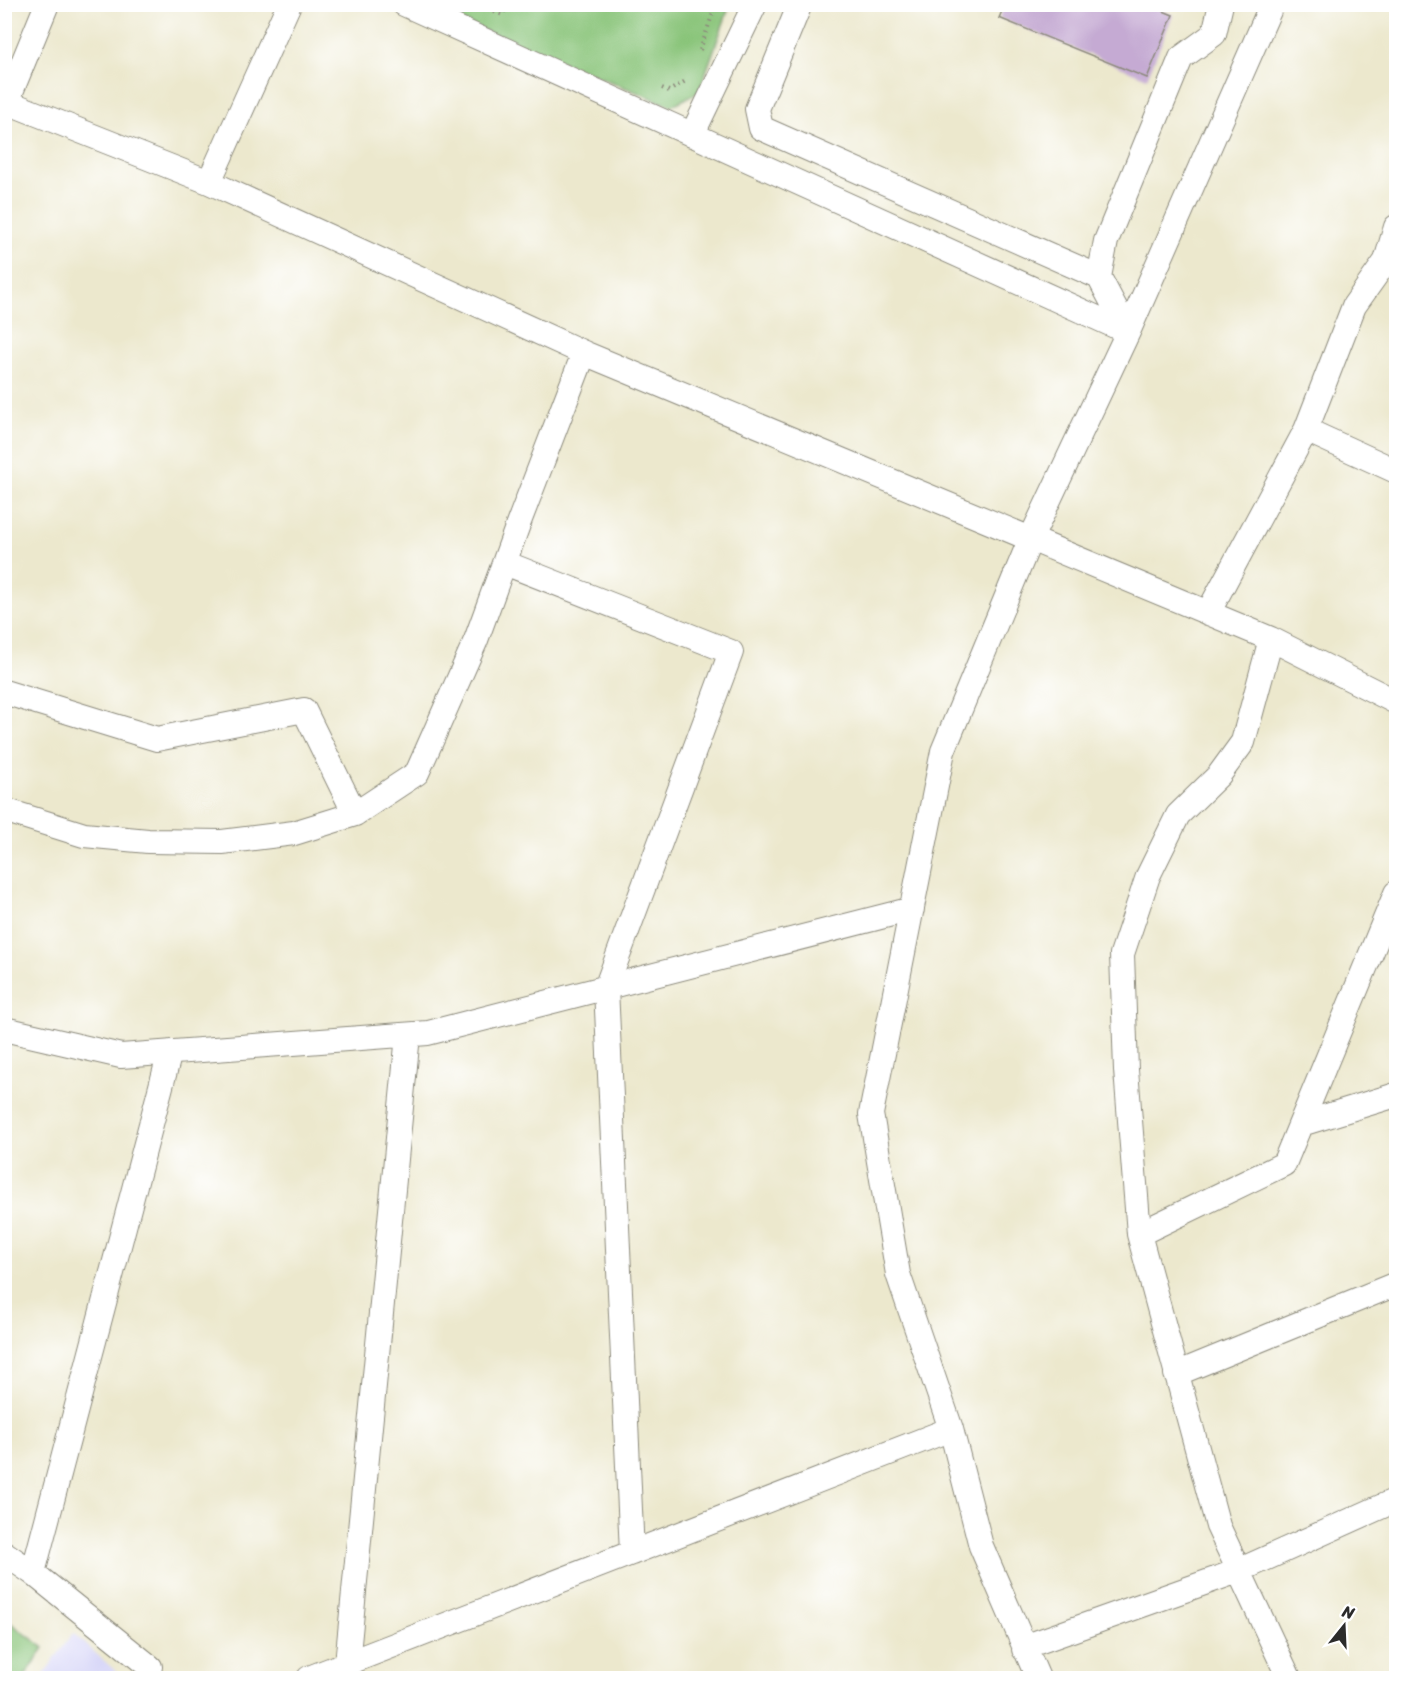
<svg xmlns="http://www.w3.org/2000/svg" width="1401" height="1683" font-family="Sriracha,sans-serif">
  <style>
    .built { fill: #d8d7f8 }
    .green { fill: #89c479; stroke: #5a7852; stroke-width: 1.5 }
    .building { fill: #c5aad3 }
    .lines { fill: none; stroke-linecap: round; stroke-linejoin: round }
    .street-casing { stroke: #8c8a7c; stroke-width: 26 }
    .path { stroke: #8c8a7c; stroke-width: 4; stroke-dasharray: 1.5 4.5; stroke-linecap: butt }
    .street { stroke: #fff; stroke-width: 24 }
  </style>
  <rect width="100%" height="100%" fill="#fff"/>
  <filter id="ink" filterUnits="userSpaceOnUse"><feTurbulence type="fractalNoise" baseFrequency=".0167" numOctaves="2"/><feDisplacementMap in="SourceGraphic" scale="12" xChannelSelector="R" yChannelSelector="G"/><feConvolveMatrix kernelMatrix="1 2 1 2 8 2 1 2 1" color-interpolation-filters="sRGB"/></filter>
  <filter id="wash" filterUnits="userSpaceOnUse"><feTurbulence type="fractalNoise" baseFrequency=".008" numOctaves="4" result="noise"/><feDisplacementMap in="SourceGraphic" scale="24" xChannelSelector="R" yChannelSelector="G"/><feGaussianBlur stdDeviation="1.35" result="paint"/><feColorMatrix in="noise" values="0 0 0 0 0 0 0 0 0 0 0 0 0 0 0 0 0 1.4 0 .05"/><feComposite in="paint" operator="in"/></filter>
  <g filter="url(#wash)">
    <rect width="100%" height="100%" fill="#ece8cd"/>
    <path class="built" d="M73 1633 120 1675 117 1678H41Z"/>
    <path class="green" d="M729 4 730 5 699 92 671 106 475 27 428 5Z
      M4 1618 44 1648 24 1678H5Z"/>
    <g id="blocks">
      <path class="building" d="M485 4H502L500 10Z
        M1005 4H1146L1173 15 1147 78 999 18Z"/>
    </g>
  </g>
  <g filter="url(#ink)">
    <use href="#blocks" fill-opacity="0" stroke="#8c8a7c" stroke-width="1.5"/>
    <g class="lines">
      <defs>
        <path id="street" d="M404 4 1128 332
          M800 4 757 109 761 128 1099 277
          M7 102 209 182 584 353
          M4 109 47 4
          M692 135 755 4
          M209 182 289 4
          M1128 332 1099 277 1106 241 1181 58 1214 34 1221 4
          M1306 430 1396 471
          M505 563 731 652 606 988 632 1553
          M1208 613 1306 430 1354 306 1386 261 1396 227
          M1271 639 1243 742 1219 775 1178 815 1148 876 1122 954 1126 1070 1139 1234 1284 1164 1396 893
          M4 692 157 739 304 710 355 814
          M4 810 84 835 148 841 222 842 294 833 355 814 417 773 476 640 519 522 584 353 1271 639 1396 702
          M4 1029 121 1056 428 1033 912 909
          M1301 1124 1396 1095
          M1139 1234 1218 1526 1289 1678
          M1176 1374 1396 1284
          M4 1553 33 1573 170 1052
          M33 1573 150 1667
          M1024 1649V1647L1238 1571 1396 1500
          M347 1664 408 1035
          M309 1678 951 1429
          M1038 1678 981 1546 951 1429 898 1274 871 1114 943 751 1031 538 1128 332 1272 4"/>
      </defs>
      <use href="#street" class="street-casing"/>
      <path class="path" d="M494 12 503 15 507 4
        M700 50 713 13 706 4
        M662 88 669 91 687 80"/>
      <use href="#street" class="street"/>
    </g>
  </g>
  <rect width="1401" height="1683" fill="none" stroke="#fff" stroke-width="24"/>
  <g transform="translate(1344 1626) rotate(18)" stroke="#ffffff" stroke-width="4.5" paint-order="stroke">
  <path d="M0-4.5L10 22L0 15L-10 22Z" fill="#2b2b2b"/>
  <text y="-9" font-size="16" font-weight="bold" text-anchor="middle" fill="#2b2b2b">N</text>
  </g>
</svg>
